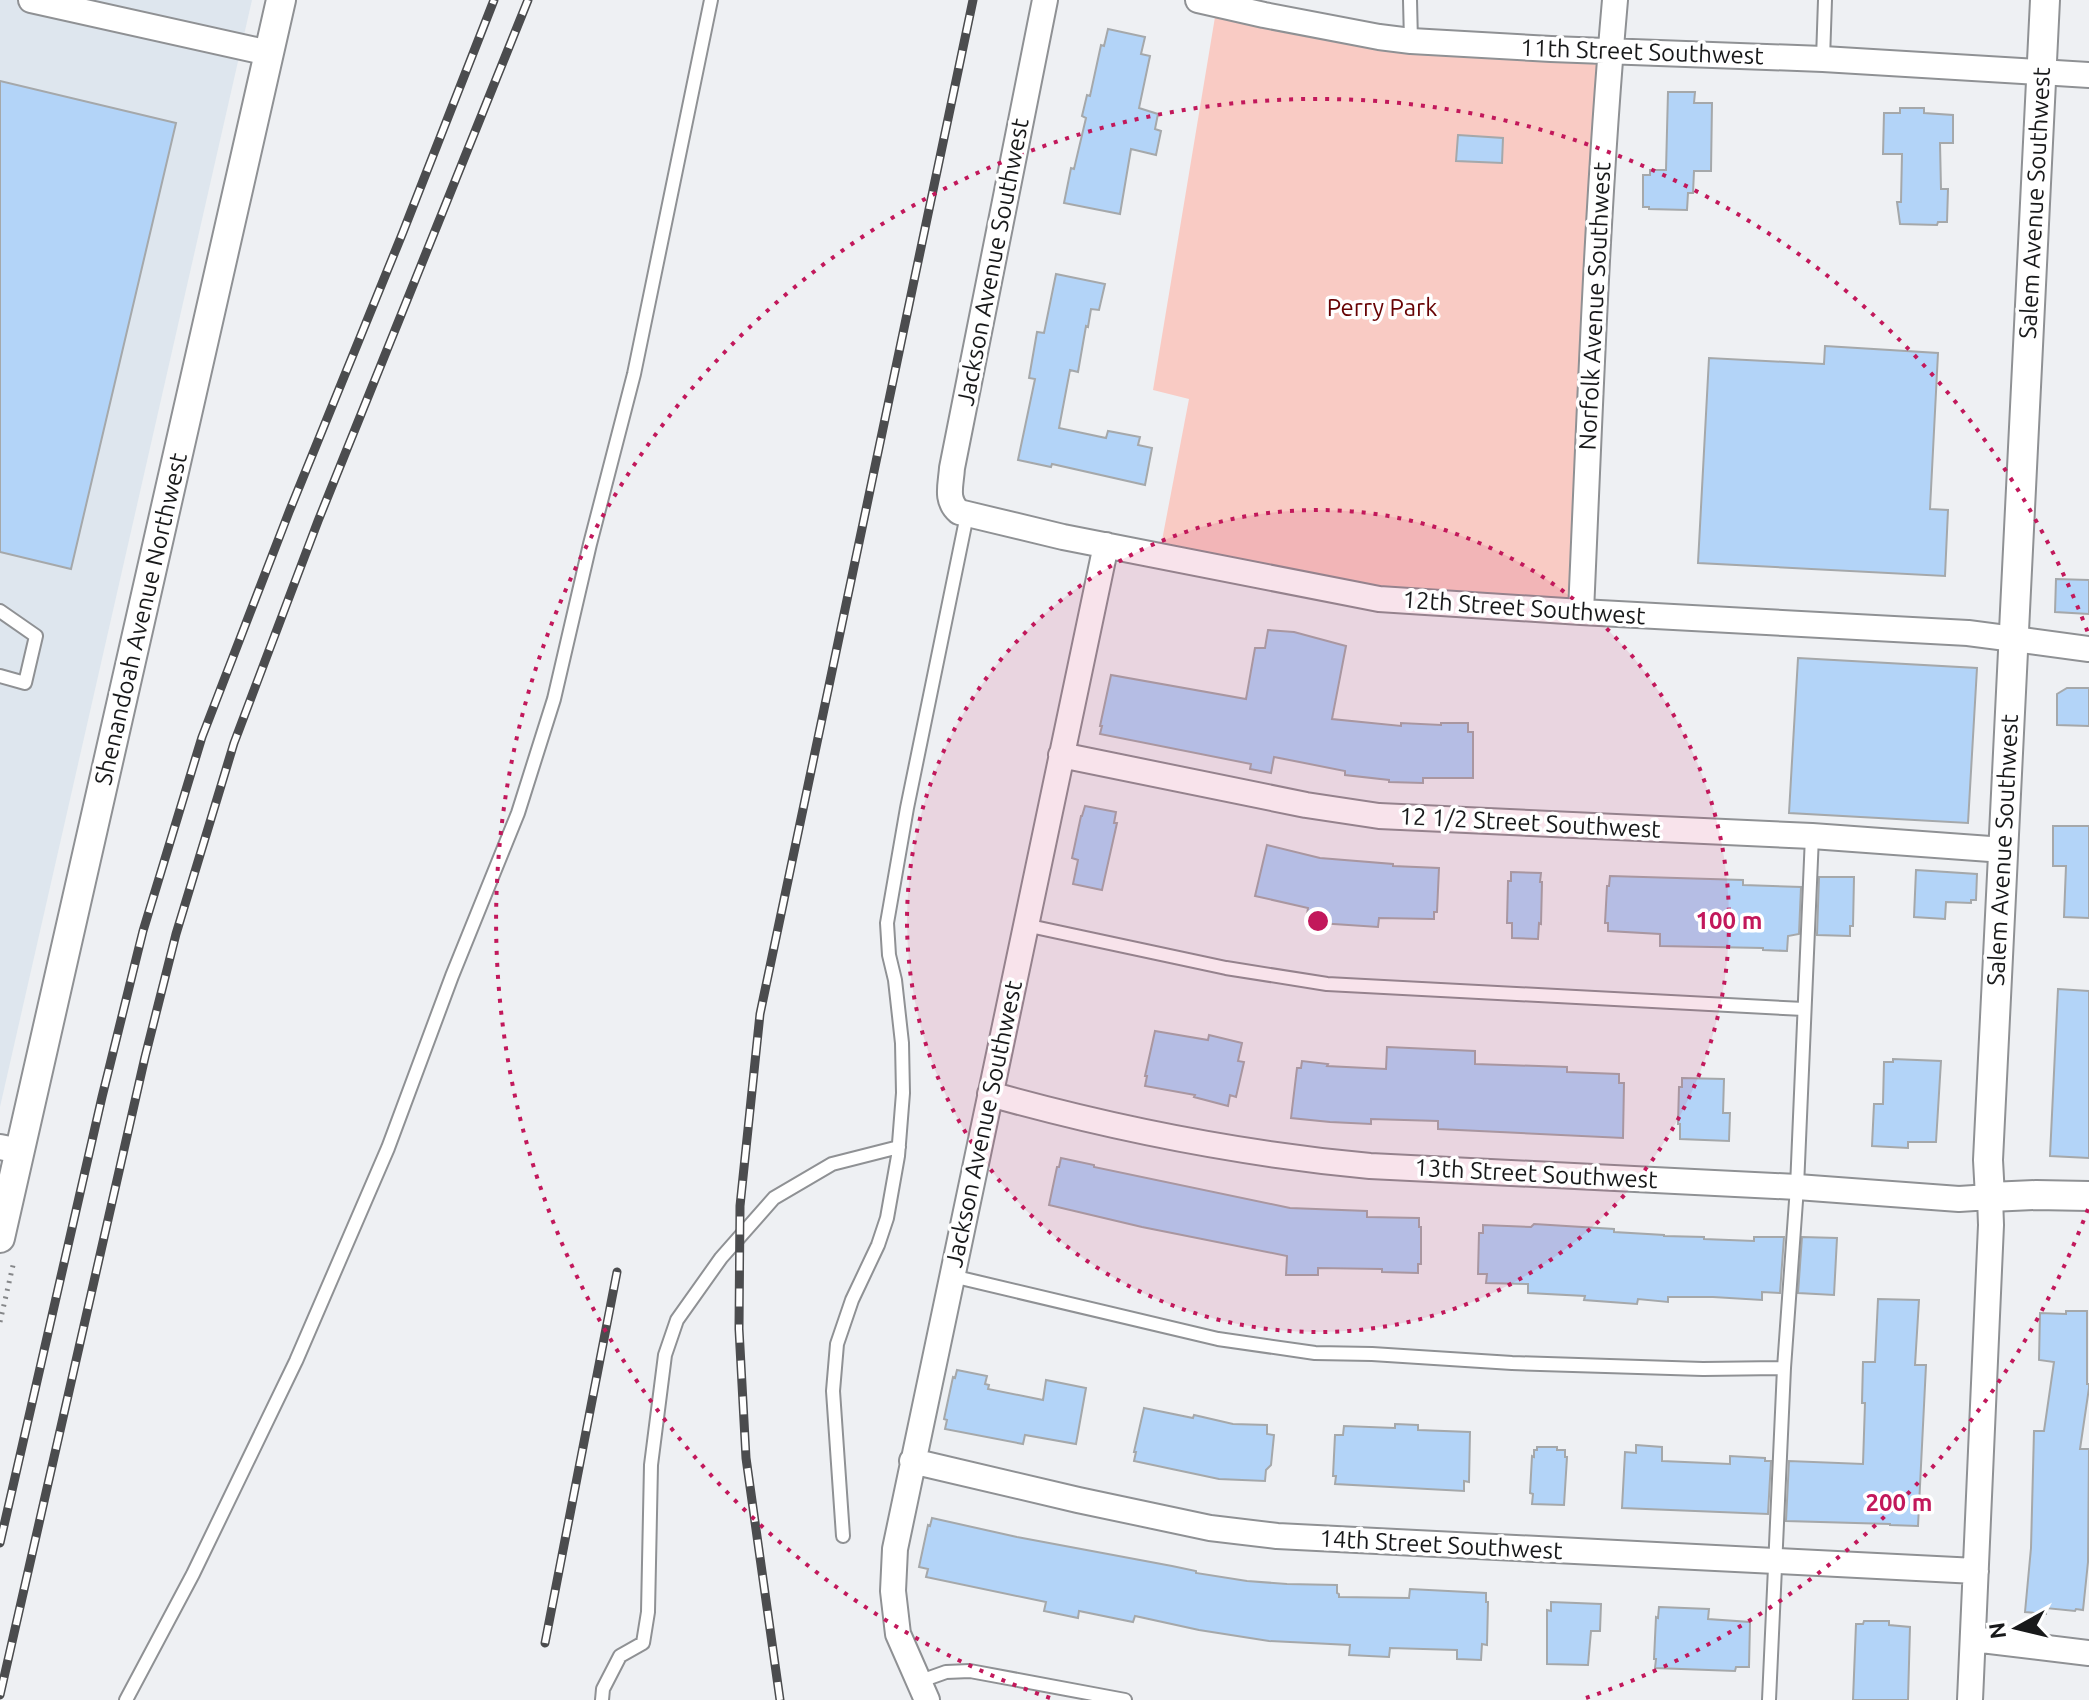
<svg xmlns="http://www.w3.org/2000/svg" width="2089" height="1700" font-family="Ubuntu,sans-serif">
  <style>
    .built { fill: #dee6ee }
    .green { fill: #f9cbc4 }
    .building { fill: #b3d4f8; stroke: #a5a8aa; stroke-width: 2 }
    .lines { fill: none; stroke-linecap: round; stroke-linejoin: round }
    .service-casing { stroke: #8f9194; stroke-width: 16 }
    .minor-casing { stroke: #8f9194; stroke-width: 28 }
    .tertiary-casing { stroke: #8f9194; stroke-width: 32 }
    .path { stroke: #858789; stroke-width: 5; stroke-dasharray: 2 6; stroke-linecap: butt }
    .service { stroke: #fff; stroke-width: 12 }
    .minor { stroke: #fff; stroke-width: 24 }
    .tertiary { stroke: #fff; stroke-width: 28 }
    .rail-casing { stroke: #4b4c4e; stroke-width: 9 }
    .rail { stroke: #fff; stroke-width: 6; stroke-dasharray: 18; stroke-linecap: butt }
    .ring { fill: none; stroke: #c2185b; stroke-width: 4; stroke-dasharray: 4 8 }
    .labels { text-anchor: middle; stroke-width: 7; stroke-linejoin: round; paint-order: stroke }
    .street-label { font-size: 24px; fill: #18191a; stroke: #fff }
    .park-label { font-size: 24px; fill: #670203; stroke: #fff }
    .centre { fill: #c2185b; stroke: #fff; stroke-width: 4 }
    .ring-label { font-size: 24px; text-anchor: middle; font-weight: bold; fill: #c2185b; stroke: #fff; stroke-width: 7; stroke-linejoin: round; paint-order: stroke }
  </style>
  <rect width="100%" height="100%" fill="#eef0f3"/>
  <path class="built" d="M0 0H252L0 1107Z"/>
  <path class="green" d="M1217 5 1264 15 1611 51 1581 612 1379 599 1159 556 1189 399 1153 390Z"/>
  <path class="building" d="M1108 29 1145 37 1141 54 1150 56 1139 108 1158 114 1155 129 1161 131 1156 155 1131 149 1120 214 1064 203 1071 168 1074 169 1086 118 1082 116 1087 95 1090 96 1101 45 1104 46Z
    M0 81 176 123 71 569 0 552Z
    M1668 92H1695L1694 103H1712L1711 171H1694L1693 193H1688L1687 210 1649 209V207H1643V175H1650V170H1666Z
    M1900 108H1924V113L1953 115V143H1940L1941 189H1948L1947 222H1938L1937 225 1900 224 1897 202H1901L1902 154H1883L1884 113H1900Z
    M1458 135 1503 138 1502 163 1456 161Z
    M1056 274 1105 284 1099 310 1091 309 1088 327 1086 326 1078 372 1070 370 1059 428 1106 438 1108 431 1140 437 1138 445 1152 448 1145 485 1052 464 1051 467 1018 460 1035 379 1029 378 1037 332 1044 333Z
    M1825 346 1938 353 1930 509 1948 510 1945 576 1698 563 1709 358 1824 364Z
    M2056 579 2089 580V614L2055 612Z
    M1268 630 1294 632 1346 646 1332 719 1401 726V723L1441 725V723H1468V732H1473V778H1423V783L1389 782V780L1345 775V771L1274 757 1271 773 1250 769 1251 764 1100 734 1102 726H1100L1111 675 1246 699 1255 648H1265Z
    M1798 658 1977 668 1968 823 1789 813Z
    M2067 688H2089V726L2057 725V694Z
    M1085 806 1116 812 1114 823H1117L1102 890 1073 884 1078 860 1072 858 1081 816H1082Z
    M2053 826H2089V918L2064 917 2066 866H2053Z
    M1267 845 1320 858 1393 864V866L1439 868 1437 912H1434V919L1379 918 1378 927 1319 923 1320 917 1307 915 1308 908 1255 896Z
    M1916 870 1977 874 1976 900H1971V903L1946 902 1945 919 1914 917Z
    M1511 872 1541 873 1540 882H1542L1541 924 1539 923 1538 939 1512 938V923H1507L1508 881H1511Z
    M1610 876 1743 880V885L1801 887 1799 934 1788 936 1787 951 1763 950V948L1660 946V934L1608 931V923H1605L1607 886H1609Z
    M1819 877H1854L1853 926H1850V936L1817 935Z
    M2058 989 2089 991V1158L2050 1156Z
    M1155 1031 1208 1040 1209 1035 1242 1043 1238 1061 1244 1062 1236 1097 1230 1095 1228 1106 1194 1097 1195 1095 1145 1086 1147 1076H1145Z
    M1387 1047 1475 1051V1064L1567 1067V1072L1619 1074V1083H1624L1623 1138 1438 1129V1121L1371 1119V1124L1330 1122 1291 1118 1297 1068H1301L1302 1061 1328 1064 1327 1066 1386 1069Z
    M1893 1059 1941 1061 1936 1142H1908V1148L1872 1146 1874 1104H1883L1884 1062H1893Z
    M1682 1078 1724 1079 1723 1113H1730L1729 1141 1680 1139V1124H1678L1679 1087H1682Z
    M1061 1158 1094 1165V1167L1290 1208 1367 1211V1217L1419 1218V1227H1421V1264H1418V1273L1382 1272V1269L1318 1268V1275H1286L1287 1256 1142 1227 1049 1205 1057 1167H1059Z
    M1534 1224 1614 1229V1232L1664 1235V1236L1704 1237V1239L1754 1241V1237H1784L1780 1293 1762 1292V1300L1713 1297H1668V1302L1638 1299 1637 1304 1584 1300 1585 1296 1528 1293V1284L1486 1283 1487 1274H1478L1479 1233H1483V1225L1531 1227Z
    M1802 1237 1837 1238 1834 1295 1798 1293Z
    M1878 1299 1919 1300 1915 1365H1926L1918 1526 1890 1525V1524L1786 1521 1789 1461 1863 1464 1865 1403H1862L1863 1362H1875Z
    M2066 1311H2087V1384H2089V1388L2080 1449H2089L2088 1562 2083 1610 2076 1609 2075 1611 2046 1608V1614L2025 1612 2031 1548 2034 1431H2044L2054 1362 2039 1360 2040 1313 2066 1314Z
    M957 1370 987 1376 985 1384 989 1385 988 1389 1043 1400 1046 1380 1086 1388 1076 1444 1025 1435 1023 1444 945 1429 947 1420 944 1419 953 1377 955 1378Z
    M1144 1408 1193 1418 1194 1415 1233 1424 1267 1425V1434L1274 1435 1271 1465 1266 1470 1265 1481 1219 1479 1134 1461 1136 1452H1134Z
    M1395 1424 1418 1425V1430L1470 1432 1469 1482 1464 1481V1491L1335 1484 1336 1476H1333L1335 1435H1343L1344 1426 1395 1428Z
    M1636 1445 1662 1447V1461L1730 1464V1456L1765 1458V1461H1771L1768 1514 1622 1508 1625 1452 1636 1453Z
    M1537 1447H1557V1450H1565V1457H1567L1564 1505 1532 1504 1533 1494 1530 1493 1532 1456 1534 1457V1450H1537Z
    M932 1518 1017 1537 1172 1566 1196 1571V1573L1247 1581 1287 1584 1337 1585V1593L1339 1594V1597L1409 1598 1410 1589 1486 1593V1602H1488L1487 1645 1482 1644 1481 1660 1457 1659V1650L1390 1648 1389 1657 1349 1655 1350 1645 1269 1641 1199 1630 1135 1616 1133 1622 1079 1611 1078 1618 1044 1611 1046 1602 926 1577 928 1569 919 1567 928 1525 930 1526Z
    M1551 1602 1601 1604 1600 1631H1591L1588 1665 1547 1664V1610L1551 1611Z
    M1659 1607 1709 1609 1708 1619 1750 1622 1749 1667H1736L1735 1671 1655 1668 1656 1659H1654L1656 1617 1658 1618Z
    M1864 1621H1889V1625L1910 1627 1908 1700H1853L1856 1624H1863Z"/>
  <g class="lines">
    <defs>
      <path id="service" d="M1410 0 1411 41
        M1823 59 1825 0
        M0 611 36 636 25 683 0 676
        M1025 925 1226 968 1327 984 1804 1009
        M952 1276 1218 1339 1315 1353 1372 1354 1512 1363 1703 1369 1784 1368
        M843 1536 833 1391 837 1344 852 1300 878 1245 887 1218 898 1156 903 1093 902 1043 895 980 889 955 887 923 907 808 967 515
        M918 1682 946 1672 970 1671 1125 1700
        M126 1700 193 1574 296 1361 388 1148 452 976 518 813 554 699 590 544 634 374 711 0
        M602 1700 603 1689 620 1656 643 1643 648 1612 651 1465 665 1355 677 1320 721 1258 774 1198 832 1164 899 1147
        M1769 1700 1784 1368 1797 1187 1812 836"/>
      <path id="minor" d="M31 0 269 53
        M1045 0 952 468C951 485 945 500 959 512L1063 537 1379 599 1581 612 1968 633 2089 649
        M1198 0 1264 15 1379 37 1411 41 1551 49 1823 59 2089 75
        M1581 612C1590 408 1597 204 1615 0
        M1061 755 1306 805 1379 816 1812 836 2004 850
        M990 1094C1115 1129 1241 1154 1370 1166L1797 1187 1959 1199 1990 1197 1991 1225 1970 1700
        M0 1147 20 1151
        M912 1461 1078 1500 1210 1528 1277 1536 1976 1571
        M1973 1639 2089 1653
        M927 1700 898 1634 893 1591 895 1549 1106 545"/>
      <path id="tertiary" d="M2045 0 1988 1160 1990 1197 2036 1195 2089 1196
        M0 1238 281 0"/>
    </defs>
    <use href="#service" class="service-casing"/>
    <use href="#minor" class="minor-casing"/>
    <use href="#tertiary" class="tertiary-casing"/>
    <path class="path" d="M0 1322 14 1261"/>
    <use href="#service" class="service"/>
    <use href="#minor" class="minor"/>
    <use href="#tertiary" class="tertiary"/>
    <defs>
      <path id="rail" d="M0 1543 102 1097 143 931 202 737 289 512 403 232 494 0
        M545 1643 617 1272
        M0 1695 145 1057 176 934 234 743 318 521 528 0
        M780 1700 746 1458 739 1329 740 1206 760 1014 973 0"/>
    </defs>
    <use href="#rail" class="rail-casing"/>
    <use href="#rail" class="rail"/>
  </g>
  <circle cx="1318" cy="921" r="411" fill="#c2185b" fill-opacity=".12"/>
  <g class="ring">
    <circle cx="1318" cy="921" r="411"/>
    <path d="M2088 1209A822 822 0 0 1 1586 1698M1050 1698A822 822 0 1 1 2088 633"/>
  </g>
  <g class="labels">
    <g class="street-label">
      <text transform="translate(1642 52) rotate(2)" y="8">11th Street Southwest</text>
      <text transform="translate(2035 203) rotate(-87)" y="8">Salem Avenue Southwest</text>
      <text transform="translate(993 262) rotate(-79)" y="8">Jackson Avenue Southwest</text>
      <text transform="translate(1595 306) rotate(-87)" y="8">Norfolk Avenue Southwest</text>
      <text transform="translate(1524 608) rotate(4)" y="8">12th Street Southwest</text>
      <text transform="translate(141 619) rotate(-77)" y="8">Shenandoah Avenue Northwest</text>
      <text transform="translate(1530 823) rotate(3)" y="8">12 1/2 Street Southwest</text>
      <text transform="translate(2003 850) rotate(-87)" y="8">Salem Avenue Southwest</text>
      <text transform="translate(984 1124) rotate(-78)" y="8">Jackson Avenue Southwest</text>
      <text transform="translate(1536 1174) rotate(3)" y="8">13th Street Southwest</text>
      <text transform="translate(1441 1545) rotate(3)" y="8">14th Street Southwest</text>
    </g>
    <g class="park-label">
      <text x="1382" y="316">Perry Park</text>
    </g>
  </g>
  <circle cx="1318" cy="921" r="12" class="centre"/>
  <g class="ring-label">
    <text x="1729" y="929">100 m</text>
    <text x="1899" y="1511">200 m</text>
  </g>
  <g transform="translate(2017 1628) rotate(262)" stroke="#ffffff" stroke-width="6" paint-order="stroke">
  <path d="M0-6L14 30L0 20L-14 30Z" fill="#18191a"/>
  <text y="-12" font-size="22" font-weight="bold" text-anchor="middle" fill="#18191a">N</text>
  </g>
</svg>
